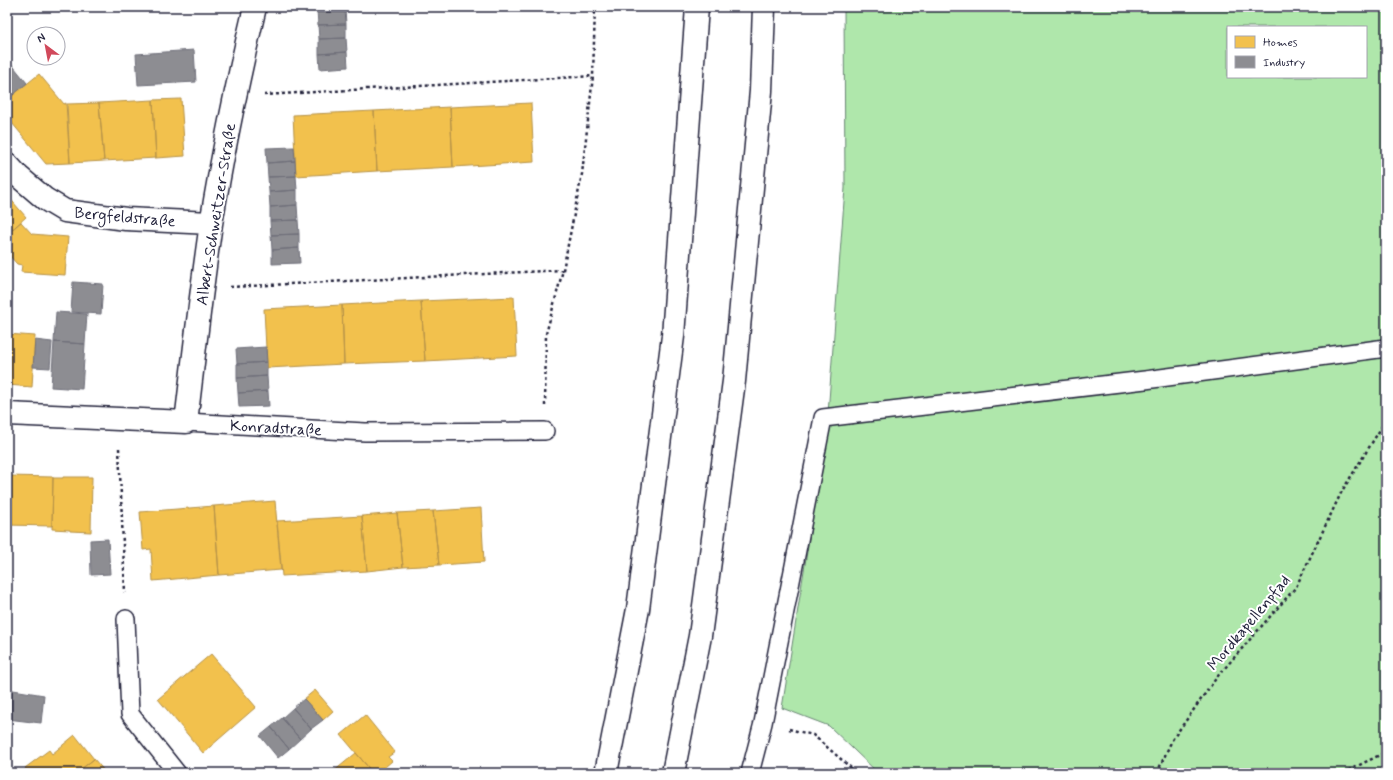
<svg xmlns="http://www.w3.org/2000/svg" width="1393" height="780" font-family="Mynerve,sans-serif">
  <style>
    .green { fill: #afe7ab; stroke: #688473; fill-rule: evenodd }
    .homes { fill: #f2c14e; stroke: #b49148 }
    .industry { fill: #8d8d92; stroke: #6d6d78 }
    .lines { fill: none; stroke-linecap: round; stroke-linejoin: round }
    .lane-casing { stroke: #22223b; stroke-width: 20 }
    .street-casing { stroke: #22223b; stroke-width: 25 }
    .highway-casing { stroke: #22223b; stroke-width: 25 }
    .path { stroke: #22223b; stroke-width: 2.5; stroke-dasharray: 3 3; stroke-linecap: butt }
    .lane { stroke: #fff; stroke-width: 17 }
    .street { stroke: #fff; stroke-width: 22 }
    .highway { stroke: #fff; stroke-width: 22 }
    .labels { text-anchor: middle; stroke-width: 4; stroke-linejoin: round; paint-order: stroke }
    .street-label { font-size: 16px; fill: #22223b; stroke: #fff }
  </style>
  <rect width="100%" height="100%" fill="#fff"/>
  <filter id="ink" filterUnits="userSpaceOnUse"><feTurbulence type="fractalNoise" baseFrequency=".025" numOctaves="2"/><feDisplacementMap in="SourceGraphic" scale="8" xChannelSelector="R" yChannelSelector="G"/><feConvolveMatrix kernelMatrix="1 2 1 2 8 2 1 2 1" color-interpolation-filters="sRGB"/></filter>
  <g filter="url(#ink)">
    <path class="green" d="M844 7H1386V773H878L829 726 782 708 827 427 845 188ZM1228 27H1366V77H1228Z"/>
    <path class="homes" d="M39 74 64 104 66 103 70 163 46 164 7 117V100Z
      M181 99 185 156 156 158 153 100Z
      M153 100 156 158 104 161 99 103Z
      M99 103 104 161 70 163 67 104Z
      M531 103 534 162 453 167 450 107Z
      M450 107 453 167 377 171 374 111Z
      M374 111 377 171 296 176 293 115Z
      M7 195 26 217 7 234Z
      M21 222 32 234 68 237 65 275 21 272 22 265 17 264 7 253V234Z
      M514 297 517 356 425 361 421 301Z
      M421 301 425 361 344 364 342 305Z
      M342 305 344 364 267 368 264 309Z
      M7 334 35 336 32 387 7 385Z
      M9 476 53 477 52 526 7 525V478H9Z
      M63 477H92L91 532 70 531V530L52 529 53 478H63Z
      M275 501 281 570 219 575 214 506Z
      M214 506 219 575 153 581 151 549 143 550 140 512Z
      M481 508 484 562 439 565 433 511Z
      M433 511 439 565 403 567 397 513Z
      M397 513 403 567 367 571 362 516Z
      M362 516 367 571 282 576 277 521Z
      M211 654 256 707 203 753 158 699Z
      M315 690 333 711 323 720 304 699Z
      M365 715 395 752 388 757 392 761 378 773H373L341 735Z
      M75 735 94 759 76 773H29L25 768 49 750 52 754Z
      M356 753 373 773H333V772Z
      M94 759 106 773H76Z"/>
    <path class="industry" d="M317 7H345V9L317 10Z
      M345 9 346 24 318 25 317 10Z
      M346 24V38L319 39 318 25Z
      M346 38 347 52 319 54V39Z
      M194 50 196 82 138 85 136 54Z
      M347 52 348 67 320 69 319 54Z
      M7 59 14 67 7 73Z
      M14 67 27 83 7 100V73Z
      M294 147 295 161 267 163 266 148Z
      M295 161 296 176 268 177 267 163Z
      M296 176 297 190 269 192 268 177Z
      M297 190V205L270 207 269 192Z
      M297 205 298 220 270 221V207Z
      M298 220 299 234 271 235 270 221Z
      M299 234V248L272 250 271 235Z
      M299 248 300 263 272 264V250Z
      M73 282 103 284 101 314 71 312Z
      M56 312 87 314 85 344 54 342Z
      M35 340 52 342 50 368 33 367Z
      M54 342 85 344 82 389 51 387Z
      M266 347 267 362 237 364 236 349Z
      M267 362V376L237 378V364Z
      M267 376 268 391 238 393 237 378Z
      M268 391 269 406 239 407 238 393Z
      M108 539 110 574 91 575 90 540Z
      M7 689 44 695 41 723 7 719Z
      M304 699 323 720 311 729 293 708Z
      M293 708 311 729 300 739 282 718Z
      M282 718 300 739 289 749 271 727Z
      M271 727 289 749 278 758 260 736Z"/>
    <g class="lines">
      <defs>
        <path id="lane" d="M186 422 365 432 545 431
          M126 619 130 714 177 773
          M750 773 763 723 823 418 1145 380 1386 348"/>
        <path id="street" d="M7 164 18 176 45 199 65 211 126 219 211 223
          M7 414 186 422C194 356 201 290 211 224 223 151 238 79 255 7"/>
        <path id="highway" d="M606 773 638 609 673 336 697 7
          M673 773 700 636 734 381 761 91 764 7"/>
      </defs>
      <use href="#lane" class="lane-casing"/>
      <use href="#street" class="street-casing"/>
      <use href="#highway" class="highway-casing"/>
      <path class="path" d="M264 95 593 76
        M230 287 563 270
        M545 406 546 334 563 270 582 174 593 76 595 7
        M119 448 125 593
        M789 729 813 735 857 773
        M1157 773 1172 740 1217 677 1296 587 1342 491 1386 420
        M1343 773 1386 752"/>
      <use href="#lane" class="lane"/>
      <use href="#street" class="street"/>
      <use href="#highway" class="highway"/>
    </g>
  </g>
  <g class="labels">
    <g class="street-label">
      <text transform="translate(215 214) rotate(-81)" y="6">Albert-Schweitzer-Straße</text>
      <text transform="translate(125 216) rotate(5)" y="6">Bergfeldstraße</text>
      <text transform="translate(276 427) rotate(3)" y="6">Konradstraße</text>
      <text transform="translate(1248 622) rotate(-50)" y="6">Mordkapellenpfad</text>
    </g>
  </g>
  <rect width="1393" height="780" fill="none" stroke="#fff" stroke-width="24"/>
  <rect x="12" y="12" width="1369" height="756" fill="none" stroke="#22223b" stroke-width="1.5" filter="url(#ink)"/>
  <rect x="1227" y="26" width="140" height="52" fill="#ffffff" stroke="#a7a7b1"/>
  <rect x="1235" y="36" width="20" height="12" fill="#f2c14e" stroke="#a7a7b1"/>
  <text x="1263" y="46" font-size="12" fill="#22223b">Homes</text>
  <rect x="1235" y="56" width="20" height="12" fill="#8d8d92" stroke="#a7a7b1"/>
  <text x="1263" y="66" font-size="12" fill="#22223b">Industry</text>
  <g transform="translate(46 46) rotate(328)"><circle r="19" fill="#ffffff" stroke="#a7a7b1"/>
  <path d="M0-3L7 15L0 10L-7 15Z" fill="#d1495b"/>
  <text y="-6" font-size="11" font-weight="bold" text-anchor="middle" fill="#22223b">N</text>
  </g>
</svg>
